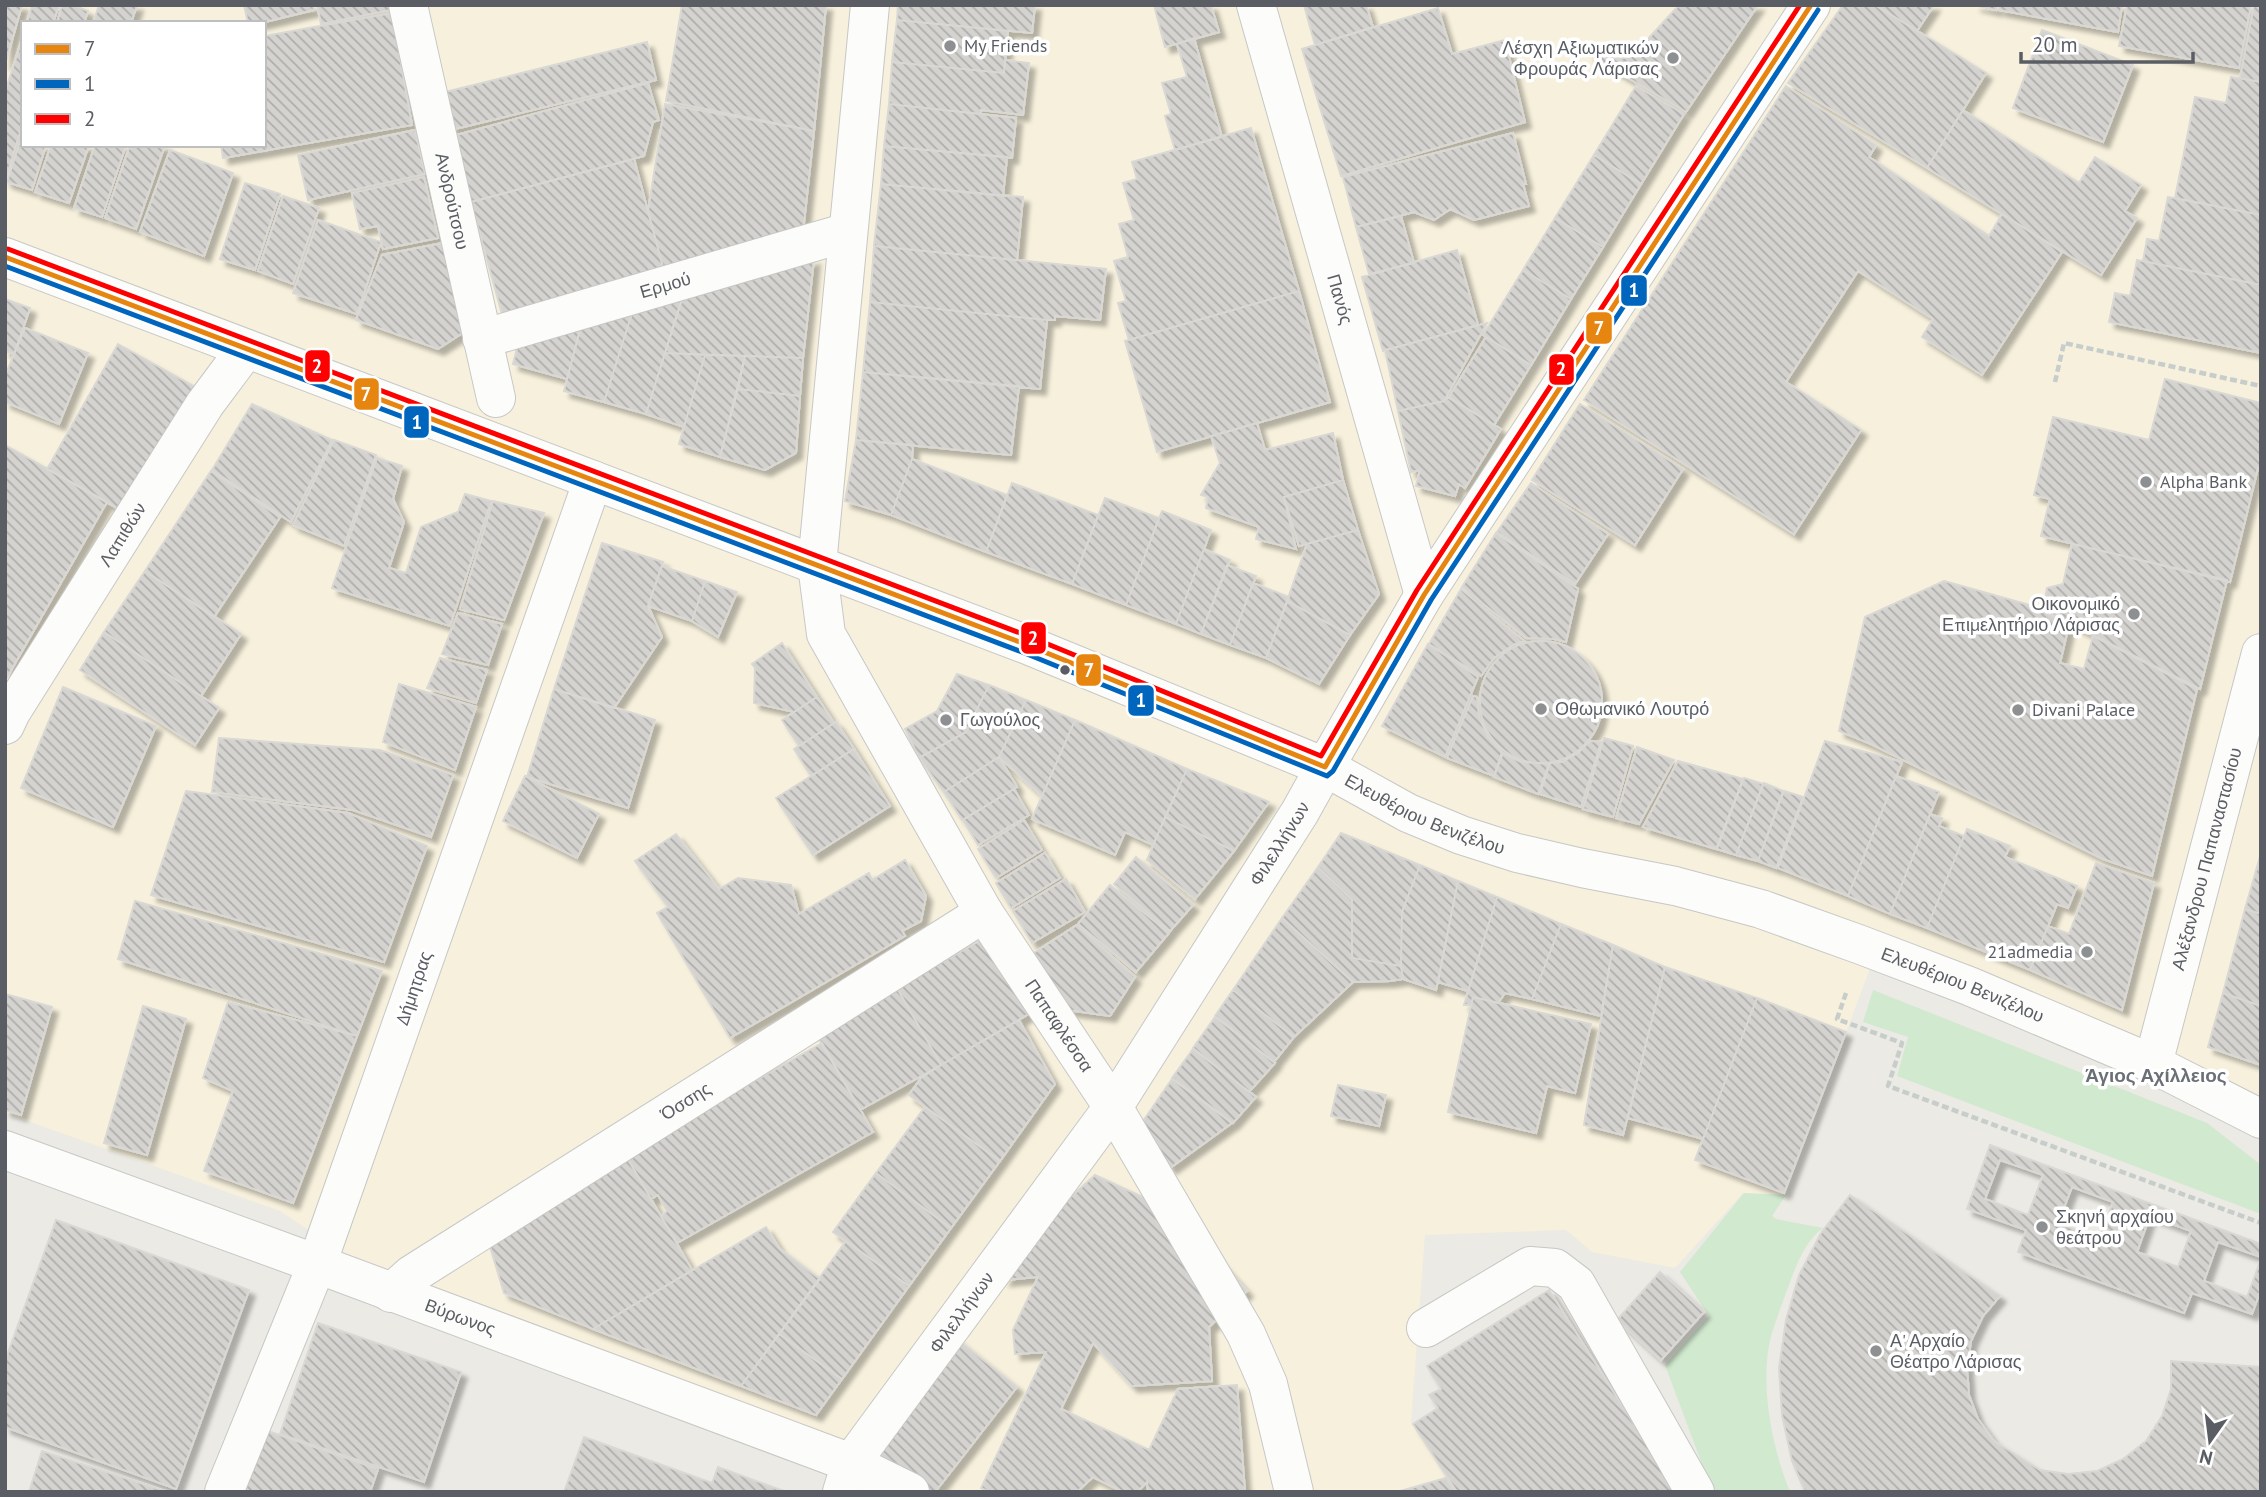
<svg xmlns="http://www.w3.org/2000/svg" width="2266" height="1497" font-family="'PT Sans',sans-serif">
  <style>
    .commercial { fill: #f6f0dc; fill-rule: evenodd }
    .grass { fill: #d1e9ce }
    .building { fill: url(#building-back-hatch); stroke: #dad8d4; stroke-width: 2; fill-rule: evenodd; filter: url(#shadow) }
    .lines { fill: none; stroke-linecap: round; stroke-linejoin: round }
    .pedestrian-casing { stroke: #c7c7c6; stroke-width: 40 }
    .minor-casing { stroke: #c7c7c6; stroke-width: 40 }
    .path { stroke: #c7cdca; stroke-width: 4.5; stroke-dasharray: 7 3.5; stroke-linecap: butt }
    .pedestrian { stroke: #fcfcfb; stroke-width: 38 }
    .minor { stroke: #fcfcfb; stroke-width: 38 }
    .bus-1-casing { stroke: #fff; stroke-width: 10 }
    .bus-2-casing { stroke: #fff; stroke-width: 10 }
    .bus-3-casing { stroke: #fff; stroke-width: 10 }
    .bus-1 { stroke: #e6850f; stroke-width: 5 }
    .bus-2 { stroke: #0065bd; stroke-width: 5 }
    .bus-3 { stroke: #f00; stroke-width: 5 }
    .poi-dot { fill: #8d8f91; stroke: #fff; stroke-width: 2.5 }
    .bus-dot { fill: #5a5e64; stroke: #fff; stroke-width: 2.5 }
    .labels { text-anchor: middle; stroke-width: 7; stroke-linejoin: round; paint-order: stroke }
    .poi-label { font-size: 18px; fill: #5a5e64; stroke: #fff; text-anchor: start }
    .street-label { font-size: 18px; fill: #5a5e64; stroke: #fff }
    .neighbourhood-label { font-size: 19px; font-weight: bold; fill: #6b7076; stroke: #fff }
    .line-badge { stroke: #fff; stroke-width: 2.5 }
    .badge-label { font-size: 19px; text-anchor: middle; font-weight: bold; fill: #fff }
  </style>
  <defs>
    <pattern id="building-back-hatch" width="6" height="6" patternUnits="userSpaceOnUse" patternTransform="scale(1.75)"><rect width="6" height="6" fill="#d4d3cf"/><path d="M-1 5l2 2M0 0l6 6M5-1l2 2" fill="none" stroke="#afaeac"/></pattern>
    <filter id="shadow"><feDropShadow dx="6" dy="6" stdDeviation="2" flood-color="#0004"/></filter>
  </defs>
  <rect width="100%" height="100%" fill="#ebeae4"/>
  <path class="commercial" d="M5 5H2261V1111L1880 942 1785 1195 1743 1193 1675 1268 1592 1252 1566 1230 1425 1235 1411 1422 1455 1492H938L845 1449 385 1281 280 1211 5 1113ZM23 23H264V145H23Z"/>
  <path class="grass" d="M1873 990 2207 1123 2261 1165V1214L1897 1076 1908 1037 1863 1022Z
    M1744 1193 1786 1195 1772 1216 1776 1219 1823 1228C1806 1240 1797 1263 1790 1282 1784 1299 1777 1316 1772 1333 1758 1380 1772 1448 1790 1492H1716L1702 1464 1665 1365 1709 1316 1680 1272Z"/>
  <path class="building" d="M5 5H22L5 65Z
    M32 5H59L53 23H27Z
    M62 5H73L88 11 84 23H57Z
    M99 5H137L131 23H93Z
    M244 5H313L314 10 261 23H248Z
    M317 5H390L391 10 321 24Z
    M682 5H826L814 131 666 101Z
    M898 5H1035L1032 33 897 20Z
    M1154 5H1211L1219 32 1165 47Z
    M1304 5H1366L1373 27 1315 45Z
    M1679 5H1758L1686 112 1589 55 1603 43 1611 55 1618 59 1629 57 1636 52Z
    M1843 5H1875L1986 73 1927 168 1788 83Z
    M1875 5H1934L1917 31Z
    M1974 5H1997L1996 10Z
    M2000 5H2122L2118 32 1999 10Z
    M2127 5H2251L2239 68 2119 46Z
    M2254 5H2261V82L2240 78Z
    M1438 8 1452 54 1505 40 1525 122 1341 176 1302 49Z
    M392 13 412 125 223 158 221 145H264V36Z
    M897 20 1008 31 1004 73 892 62Z
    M2042 30 2133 65 2103 142 2013 108Z
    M23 36V123L5 181V92Z
    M1194 38 1222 137 1175 150 1165 116 1171 114 1162 83 1187 77 1177 44Z
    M647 42 656 80 451 130 441 93Z
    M1005 60 1029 63 1023 115 981 110V114L889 104 892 62 1004 73Z
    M2231 77 2261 82V215L2175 198 2195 97 2226 103Z
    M648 83 659 120 653 122 644 156 471 202 453 136Z
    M1636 86 1684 114 1641 184 1594 155Z
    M1786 86 1876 145 1869 157 1989 236 2002 214 2062 252 1982 375 1922 337 1933 319 1858 271 1786 382 1861 430 1794 534 1584 400Z
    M665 104 814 131 803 232 664 271 648 211Z
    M889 104 1016 118 1012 158 884 146Z
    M1963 110 2079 183 2095 157 2141 185 2125 211 2137 218 2101 275 1927 168Z
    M1251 128 1299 291 1129 340 1118 303 1126 301 1114 261 1128 257 1119 224 1134 220 1123 183 1137 179 1132 162Z
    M415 130 425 174 308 200 298 155Z
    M23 132V145H46L32 190 7 182Z
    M1513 133 1526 184H1523L1529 206 1474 220 1450 209 1452 208 1434 220 1414 212 1356 227 1343 177Z
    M51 145H89L69 203 35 192Z
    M95 145H126L102 217 74 208Z
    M130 145H165L136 229 105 218Z
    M884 146 1007 157 1003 196 881 184Z
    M170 150 233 173 204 256 140 232Z
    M1594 155 1641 184 1603 247 1555 218Z
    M634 159 664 271 502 314 471 202Z
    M424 177 438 238 383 249 378 226 360 229 352 193Z
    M245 183 280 194 255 270 220 259Z
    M881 184 1023 197 1017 260 874 246Z
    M283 196 319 208 293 284 258 271Z
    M2168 197 2261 215V285L2143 261 2147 239 2159 241Z
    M1401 216 1414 263 1369 274 1356 227Z
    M1555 218 1603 247 1571 299 1523 270Z
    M318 220 381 242 357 314 293 293Z
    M453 241 467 330 438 349 356 320 382 255Z
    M874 246 1106 269 1100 320 1055 316V320H1047L870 302Z
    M1457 250 1478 325 1383 351 1362 277Z
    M814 259 803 358 665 353 683 297Z
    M2137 260 2261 285V353L2109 322 2115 293 2130 296Z
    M1523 270 1571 299 1531 365 1483 335Z
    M1299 291 1330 402 1157 452 1125 341Z
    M682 298 646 414 604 402 633 310Z
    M5 299 30 308 14 354 5 351Z
    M870 302 1047 320 1040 389 863 372Z
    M633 310 604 402 564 391 582 322Z
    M582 322 567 379 513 364 518 344Z
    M1487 323 1444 401 1398 411 1385 350Z
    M25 328 88 353 59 424 5 402V376Z
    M1486 337 1531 365 1494 425 1449 397Z
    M118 344 195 387 124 512 47 469Z
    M665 353 705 355 684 427 646 414Z
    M705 355 745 356 720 457 679 444Z
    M745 356 803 358 800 396 738 389Z
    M863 372 1019 386 1011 455 856 440Z
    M2165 379 2261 403V468H2258L2230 582 2041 536 2050 499 2034 495 2053 417 2149 440Z
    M738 389 800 396 796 453 765 470 720 457Z
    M1447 397 1501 429 1465 488 1459 484 1455 496 1416 486 1420 470 1411 472 1398 411 1444 401Z
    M252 404 332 440 291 522 212 470Z
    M1580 404 1683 469 1635 545 1532 480Z
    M1257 423 1265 450 1333 433 1343 480 1284 497 1296 549 1256 539 1259 527 1206 508 1208 497 1201 495 1220 463 1211 436Z
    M334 440 376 455 344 546 293 525Z
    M856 440 913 445 912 459 891 515 845 501Z
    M5 445 107 502 5 681Z
    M377 458 402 466 393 499 404 522 389 568 406 573 421 527 458 512 465 494 491 501 450 626 332 588Z
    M912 459 1007 495 986 552 891 515Z
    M211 471 280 517 214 617 145 571Z
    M1343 480 1358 530 1299 546 1284 497Z
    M1012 483 1098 515 1072 584 986 552Z
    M1531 483 1608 534 1575 584 1497 532Z
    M1105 498 1159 518 1126 605 1072 584Z
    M493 501 544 513 504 620 460 609Z
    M1162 511 1211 530 1176 624 1126 605Z
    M1358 530 1379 594 1350 635 1287 601 1307 544Z
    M1496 533 1578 589 1566 642 1554 639 1526 638 1462 587Z
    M602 543 663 562 648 606 662 637 614 708 554 689Z
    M2072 544 2227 580 2200 689 2043 610 2047 588 2063 584Z
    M1204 549 1230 560 1201 634 1176 624Z
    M1227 565 1256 576 1230 645 1201 634Z
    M662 566 705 581 692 621 648 606Z
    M145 571 241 634 201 696 104 632Z
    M705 581 737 592 718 637 692 621Z
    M1944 581 2033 606 2069 625 2060 663 2084 669 2093 636 2197 689 2152 876 2103 859 1871 744 1839 731 1865 617Z
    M1253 583 1289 597 1266 658 1230 645Z
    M1461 589 1524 641 1513 645 1494 658 1481 676 1429 644Z
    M1287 601 1350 635 1319 684 1266 658Z
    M458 613 502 624 488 665 442 654Z
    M104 632 219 708 195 745 80 670Z
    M1480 702a61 61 0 1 1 122 0a61 61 0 1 1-122 0Z
    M782 643 817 697 794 712 754 703 755 668 752 664Z
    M1428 644 1478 677 1445 757 1382 726Z
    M440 658 487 670 476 703 427 688Z
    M957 674 989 685 966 732 919 758 905 729 937 711Z
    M399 684 476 707 455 770 383 742Z
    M989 685 1026 700 999 757 944 792 919 758 966 732Z
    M63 687 156 726 113 827 21 788Z
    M554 689 655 720 628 808 527 777Z
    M1473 696 1477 697 1479 717 1488 737 1502 752 1494 776 1447 758Z
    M817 697 834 723 799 746 782 720Z
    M1026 700 1075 720 1042 796 999 757Z
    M1075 720 1187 769 1153 845 1125 832 1115 855 1032 819Z
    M836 722 854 749 811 776 794 749Z
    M219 738 380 750 453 775 431 837 353 810 212 792Z
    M1604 738 1633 746 1613 817 1583 809Z
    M1590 741 1601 742 1581 807 1540 794 1550 763 1562 762 1578 753Z
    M1825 741 1902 762 1848 896 1778 868Z
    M1637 747 1674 760 1639 824 1616 818Z
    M854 749 890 806 813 855 776 798Z
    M1503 753 1521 762 1549 764 1538 794 1494 777Z
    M999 757 1017 787 962 820 944 792Z
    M1678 761 1743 779 1716 849 1643 827Z
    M1187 769 1269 802 1234 851 1165 817Z
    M525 776 599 814 577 858 503 821Z
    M1896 776 1939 792 1890 914 1848 896Z
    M1744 778 1763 784 1736 855 1717 849Z
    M1764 783 1783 791 1758 861 1736 855Z
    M1014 789 1029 815 978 845 963 820Z
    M186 791 348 813 427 846 384 962 151 895Z
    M1784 791 1803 797 1776 868 1758 861Z
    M1930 814 1942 818 1939 826 1964 836 1927 928 1890 914Z
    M1165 817 1234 851 1195 899 1147 860Z
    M1024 820 1042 850 996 878 978 849Z
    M1967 829 2010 846 2005 857 2077 886 2068 908 2057 904 2030 970 1927 928Z
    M1341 833 1420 865 1402 912 1401 966 1352 958V900L1318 867Z
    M676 834 719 889 738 878 791 885 799 914 869 873 872 880 905 860 926 896 921 921 902 931 905 936 730 1038 657 913 668 907 635 861Z
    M1045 853 1060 878 1011 908 996 883Z
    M2261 853V914L2245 909Z
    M1136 857 1193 905 1170 931 1114 884Z
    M2096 863 2154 883 2122 1010 2030 970 2048 926 2069 934Z
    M1420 865 1458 881 1436 990 1403 979 1401 966 1402 912Z
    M1318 867 1352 900V958L1401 966 1403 979 1390 981 1353 982 1282 918Z
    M1066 879 1085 912 1032 943 1013 911Z
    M1458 881 1497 897 1468 991 1438 982Z
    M1110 885 1169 933 1136 972 1078 924Z
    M1497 897 1561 924 1532 999 1505 993 1498 1003 1473 997 1471 1005H1464Z
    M135 901 382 971 357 1036 118 959Z
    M2245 909 2261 914V1006L2223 993Z
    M1282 918 1353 982 1294 1037 1233 990Z
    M1561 924 1613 945 1601 1016 1532 999Z
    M1077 925 1135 977 1110 1016 1060 1009 1029 956Z
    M990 935 1034 1011 941 1065 897 988Z
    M1613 945 1665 967 1623 1135 1584 1125Z
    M1665 967 1757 998 1703 1139 1628 1118Z
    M897 988 941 1065 860 1110 816 1034Z
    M1233 990 1294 1037 1274 1062 1215 1016Z
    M2223 993 2261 1006V1065L2208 1047Z
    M5 994 52 1007 21 1115 5 1110Z
    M1473 997 1591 1024 1575 1093 1547 1086 1536 1133 1448 1112Z
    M1757 998 1846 1032 1784 1193 1695 1160Z
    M228 1002 357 1036 293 1203 204 1171 233 1091 203 1078Z
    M143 1006 186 1019 147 1155 104 1143Z
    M1215 1017 1275 1063 1249 1092 1193 1048Z
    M1019 1020 1055 1084 1000 1161 909 1095 921 1078 941 1065Z
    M822 1043 873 1132 677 1243 661 1216 667 1211 658 1195 651 1199 625 1154Z
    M1193 1049 1256 1097 1233 1123 1172 1078Z
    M1172 1079 1232 1123 1170 1168 1141 1124Z
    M1338 1085 1386 1095 1379 1126 1331 1116Z
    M925 1107 1000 1161 951 1228 876 1173Z
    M1990 1145 2261 1244V1257L2218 1242 2204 1281 2247 1297 2261 1259V1289L2252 1314 2192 1293 2184 1313 2018 1252 2026 1230 1967 1209ZM2000 1160 2043 1175 2028 1215 1985 1199ZM2072 1187 2113 1202 2099 1239 2058 1223ZM2150 1216 2191 1231 2178 1267 2137 1252Z
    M625 1154 692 1270 593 1329 504 1293 486 1233Z
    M876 1173 951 1228 909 1286 833 1232Z
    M1095 1175 1151 1201 1158 1194 1247 1291 1209 1327 1212 1381 1132 1386 1093 1343 1061 1409 1149 1450 1178 1389 1237 1385 1245 1492H1148L1147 1482 1137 1492H1123L1093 1477 1077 1492H989L981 1488 1046 1352 1015 1354 1013 1330 1038 1277 1004 1280 1023 1240Z
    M1850 1195 2000 1296 1983 1316 1971 1341 1967 1368 1969 1395 1978 1419 1994 1441 2040 1470 2068 1474 2097 1471 2123 1459 2146 1441 2162 1416 2171 1389V1361L2261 1367V1492H1805L1792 1461 1782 1415 1779 1368 1786 1320 1799 1275 1821 1233Z
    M56 1220 249 1290 176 1489 5 1427V1361Z
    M766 1227 780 1249 820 1279 741 1386 593 1329Z
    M846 1241 909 1286 842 1379 779 1334Z
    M1660 1272 1704 1312 1661 1360 1617 1320Z
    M1549 1290 1677 1492H1457L1413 1424 1438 1408 1429 1395 1441 1389 1427 1366Z
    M318 1323 461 1372 424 1482 280 1434Z
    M779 1334 842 1379 816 1415 741 1386Z
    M952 1335 1017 1387 935 1492H915L862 1450Z
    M262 1429 378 1469 370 1492H238Z
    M584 1437 712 1483 718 1467 786 1492H564Z
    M42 1451 168 1492H29Z
    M1446 1478 1455 1492H1397Z"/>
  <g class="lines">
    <defs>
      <g id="pedestrian">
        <path id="s1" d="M408 5 496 398"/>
        <path id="s2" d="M870 5 817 565 826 634 984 913 1113 1107 1246 1334 1268 1384 1294 1492"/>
        <path id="s3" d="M1256 5 1424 595"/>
        <path id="s4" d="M482 339 848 232"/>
        <path id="s5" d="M593 480 317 1264 851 1463 910 1492"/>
        <path id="s6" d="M5 725 11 712 205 404 246 349"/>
        <path id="s7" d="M2153 1064 2261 653"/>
        <path id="s8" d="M391 1293 411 1275 984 913"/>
        <path d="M1426 1328 1530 1266 1555 1268 1576 1284 1695 1492"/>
        <path id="s9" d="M842 1492 851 1463 1113 1107 1300 812 1325 767 1408 813 1461 835 1517 853 1582 868 1675 886 1761 909 1861 945 1969 986 2153 1064 2261 1119"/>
      </g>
      <path id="minor" d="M5 257 1025 644 1325 767 1424 595 1811 5
        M5 1150 317 1264 224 1492"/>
    </defs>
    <use href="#pedestrian" class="pedestrian-casing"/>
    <use href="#minor" class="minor-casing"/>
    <path class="path" d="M2055 382 2064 343 2261 386
      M1846 993 1837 1019 1902 1043 1888 1086 2261 1223"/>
    <use href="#pedestrian" class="pedestrian"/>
    <use href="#minor" class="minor"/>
    <defs>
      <path id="bus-1" d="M5 257 1025 644 1325 767 1424 595 1811 5"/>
      <path id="bus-2" d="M5 266 1022 652 1327 776 1333 771 1431 600 1818 10"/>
      <path id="bus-3" d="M8 249 1028 636 1321 756 1417 590 1800 5"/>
    </defs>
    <use href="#bus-1" class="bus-1-casing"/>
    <use href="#bus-2" class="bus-2-casing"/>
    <use href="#bus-3" class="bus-3-casing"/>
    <use href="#bus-1" class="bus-1"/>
    <use href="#bus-2" class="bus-2"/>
    <use href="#bus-3" class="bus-3"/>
  </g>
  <g class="poi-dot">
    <circle cx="950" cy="46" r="7"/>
    <circle cx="1673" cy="58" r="7"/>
    <circle cx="2146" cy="482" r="7"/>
    <circle cx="2134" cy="614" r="7"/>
    <circle cx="1541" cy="709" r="7"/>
    <circle cx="2018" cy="710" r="7"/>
    <circle cx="946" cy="720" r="7"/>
    <circle cx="2087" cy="952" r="7"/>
    <circle cx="2042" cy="1227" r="7"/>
    <circle cx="1876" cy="1351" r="7"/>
  </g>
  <circle class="bus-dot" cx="1065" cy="670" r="6"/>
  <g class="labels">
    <g class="poi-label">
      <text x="964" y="52">My Friends</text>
      <text x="1659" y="54" text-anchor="end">Λέσχη Αξιωματικών<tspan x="1659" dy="21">Φρουράς Λάρισας</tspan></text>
      <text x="2160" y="488">Alpha Bank</text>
      <text x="2120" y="610" text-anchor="end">Οικονομικό<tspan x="2120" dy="21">Επιμελητήριο Λάρισας</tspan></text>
      <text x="1555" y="715">Οθωμανικό Λουτρό</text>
      <text x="2032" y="716">Divani Palace</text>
      <text x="960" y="726">Γωγούλος</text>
      <text x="2073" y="958" text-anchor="end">21admedia</text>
      <text x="2056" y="1223">Σκηνή αρχαίου<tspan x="2056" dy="21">θεάτρου</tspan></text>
      <text x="1890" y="1347">Α' Αρχαίο<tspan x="1890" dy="21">Θέατρο Λάρισας</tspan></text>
    </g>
    <g class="street-label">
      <text dy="6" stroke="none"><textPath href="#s1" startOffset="201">Ανδρούτσου</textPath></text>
      <text dy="6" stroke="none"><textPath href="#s4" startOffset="191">Ερμού</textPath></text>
      <text dy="6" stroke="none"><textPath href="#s3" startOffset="306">Πανός</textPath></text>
      <text dy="6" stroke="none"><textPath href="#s6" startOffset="224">Λαπιθών</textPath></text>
      <text dy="6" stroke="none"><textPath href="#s9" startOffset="984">Ελευθέριου Βενιζέλου</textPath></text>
      <text dy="6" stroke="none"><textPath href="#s9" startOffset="784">Φιλελλήνων</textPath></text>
      <text dy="6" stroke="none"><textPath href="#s7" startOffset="212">Αλέξανδρου Παπαναστασίου</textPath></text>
      <text dy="6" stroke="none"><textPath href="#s9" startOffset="1550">Ελευθέριου Βενιζέλου</textPath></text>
      <text transform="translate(414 988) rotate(-71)" y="6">Δήμητρας</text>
      <text dy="6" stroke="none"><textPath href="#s2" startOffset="1088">Παπαφλέσσα</textPath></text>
      <text dy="6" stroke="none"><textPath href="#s8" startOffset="352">Όσσης</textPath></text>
      <text dy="6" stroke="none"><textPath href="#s9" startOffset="217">Φιλελλήνων</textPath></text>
      <text dy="6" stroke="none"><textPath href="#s5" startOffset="984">Βύρωνος</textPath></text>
    </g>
    <g class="neighbourhood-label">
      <text x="2156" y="1082">Άγιος Αχίλλειος</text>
    </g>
  </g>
  <g class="line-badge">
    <rect x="1620" y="274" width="28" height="33" rx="7" fill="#0065bd"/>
    <rect x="1585" y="311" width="28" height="34" rx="7" fill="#e6850f"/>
    <rect x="304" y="349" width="27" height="34" rx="7" fill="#f00"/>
    <rect x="1548" y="353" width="27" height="33" rx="7" fill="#f00"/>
    <rect x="353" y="377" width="27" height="34" rx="7" fill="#e6850f"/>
    <rect x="403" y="405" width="27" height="34" rx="7" fill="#0065bd"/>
    <rect x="1020" y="621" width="27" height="34" rx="7" fill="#f00"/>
    <rect x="1075" y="653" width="27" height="34" rx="7" fill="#e6850f"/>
    <rect x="1127" y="684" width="28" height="33" rx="7" fill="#0065bd"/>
  </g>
  <g class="badge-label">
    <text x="1634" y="297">1</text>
    <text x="1599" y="335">7</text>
    <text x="317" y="373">2</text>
    <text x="1561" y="376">2</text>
    <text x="366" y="401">7</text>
    <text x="417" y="429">1</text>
    <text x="1033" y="645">2</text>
    <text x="1089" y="677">7</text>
    <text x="1141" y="707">1</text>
  </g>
  <rect width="2266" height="1497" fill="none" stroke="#5a5e64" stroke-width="14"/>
  <rect x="21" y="21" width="245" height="126" fill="#ffffff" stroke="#bdbfc1" stroke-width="2"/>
  <rect x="35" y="44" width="35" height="10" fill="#e6850f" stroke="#bdbfc1" stroke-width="2"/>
  <text x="84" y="56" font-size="21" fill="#5a5e64">7</text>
  <rect x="35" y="79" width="35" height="10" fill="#0065bd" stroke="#bdbfc1" stroke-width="2"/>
  <text x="84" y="91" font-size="21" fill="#5a5e64">1</text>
  <rect x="35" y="114" width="35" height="10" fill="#ff0000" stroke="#bdbfc1" stroke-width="2"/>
  <text x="84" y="126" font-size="21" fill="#5a5e64">2</text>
  <g transform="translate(2210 1441) rotate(194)" stroke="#ffffff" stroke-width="5" paint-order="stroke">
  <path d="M0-5L12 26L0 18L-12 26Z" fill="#5a5e64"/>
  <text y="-10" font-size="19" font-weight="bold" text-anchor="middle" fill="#5a5e64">N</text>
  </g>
  <path d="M2021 52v10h172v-10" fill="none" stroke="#5a5e64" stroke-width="3.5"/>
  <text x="2032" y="52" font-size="21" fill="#5a5e64" stroke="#ffffff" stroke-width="5" paint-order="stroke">20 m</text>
</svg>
